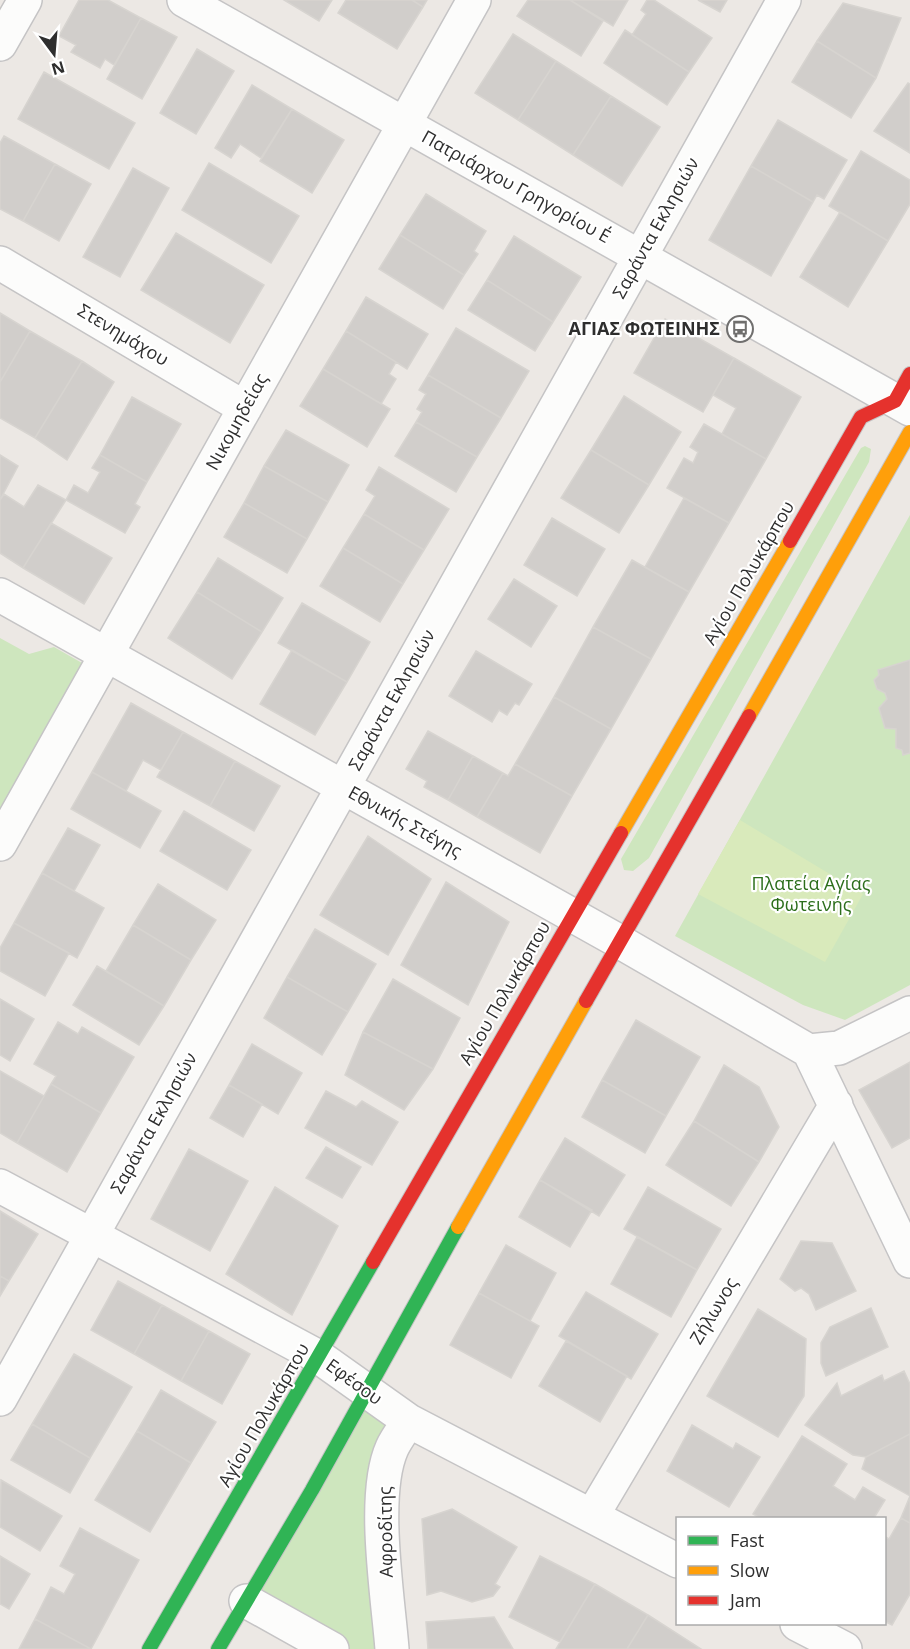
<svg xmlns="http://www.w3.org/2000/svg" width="910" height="1649" font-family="'Open Sans',sans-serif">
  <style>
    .green { fill: #cee6be }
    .pitch { fill: #d9eabb }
    .building { fill: #d1cecb; stroke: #d7d4d0; stroke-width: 1.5 }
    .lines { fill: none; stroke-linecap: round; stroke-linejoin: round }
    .street-casing { stroke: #c5c4c5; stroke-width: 36 }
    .fast-casing { stroke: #c5c4c5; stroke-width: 16 }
    .slow-casing { stroke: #c5c4c5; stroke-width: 16 }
    .jam-casing { stroke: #c5c4c5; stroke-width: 16 }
    .street { stroke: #fcfcfb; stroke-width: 33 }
    .fast { stroke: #30b455; stroke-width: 14 }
    .slow { stroke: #ff9f0a; stroke-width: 14 }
    .jam { stroke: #e5322d; stroke-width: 14 }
    .labels { text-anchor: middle; stroke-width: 4.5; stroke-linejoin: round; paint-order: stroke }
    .street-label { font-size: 18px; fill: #2e2e2e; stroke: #fff }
    .poi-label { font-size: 18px; font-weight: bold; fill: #2e2e2e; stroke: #fff; text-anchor: end }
    .park-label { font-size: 18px; fill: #2c6e1b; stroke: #fff }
  </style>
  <rect width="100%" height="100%" fill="#ece8e4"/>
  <path class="green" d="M865 446 871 449 869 462 649 858 633 871 624 870 621 859 861 448Z
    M910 515V985L845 1020 803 1005 675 936Z
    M0 638 29 654 54 647 89 667 0 822Z
    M365 1391 409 1421 391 1449 392 1649H332L246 1601Z"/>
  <path class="pitch" d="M740 820 863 894 825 962 698 894Z"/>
  <path class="building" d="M79 0H108L141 18 114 65 105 59 100 68 71 52 76 45 59 36Z
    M284 0H332L319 21Z
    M346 0H412L423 7 397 49 338 13Z
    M412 0H427L423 7Z
    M528 0H570L603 21 581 56 517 16Z
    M570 0H628L613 26Z
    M647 0H654L712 38 689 72 632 35 646 14 641 10Z
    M698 0H727L720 12Z
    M843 3 901 18 876 78 817 41Z
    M141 18 177 37 142 99 107 79Z
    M625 30 689 72 667 105 604 63Z
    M513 34 556 61 518 120 475 93Z
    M817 41 876 78 851 118 792 82Z
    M197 49 234 71 196 134 160 113Z
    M556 61 611 96 573 155 518 120Z
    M44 72 135 123 109 169 18 119Z
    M908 83 910 84V153L874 131Z
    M252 85 292 109 261 158 240 144 231 158 215 148Z
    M611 96 660 127 622 186 573 155Z
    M292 109 344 140 312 193 260 161Z
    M778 120 847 160 824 199 817 195 813 202 751 166Z
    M4 136 55 164 23 221 0 209V143Z
    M861 151 910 180V204L888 241 829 206Z
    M209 163 299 216 271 263 182 210Z
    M55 164 91 184 59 241 23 221Z
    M751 166 813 202 771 276 709 240Z
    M133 168 169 188 120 277 83 257Z
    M426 194 486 231 474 251 478 254 464 275 400 235Z
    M840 212 888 241 848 307 800 277Z
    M176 233 264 285 230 343 141 290Z
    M400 235 464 275 443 309 379 269Z
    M514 236 581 277 553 322 487 280Z
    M487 280 553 322 535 351 468 310Z
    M366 297 428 334 407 369 346 331Z
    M0 313 30 331 0 382Z
    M665 319 734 358 703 412 634 373Z
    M456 328 529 371 501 418 428 375Z
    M30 331 82 361 35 438 0 418V382Z
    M346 331 396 362 389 374 396 379 381 404 323 369Z
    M734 358 801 397 766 459 722 434 736 408 713 395Z
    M82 361 114 382 67 460 35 438Z
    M323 369 390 409 367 447 300 406Z
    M428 375 501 418 477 457 416 422 422 412 417 409 426 394 419 390Z
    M624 396 681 432 649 485 591 450Z
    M132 397 181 424 147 482 100 455Z
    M416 422 477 457 456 492 395 456Z
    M704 424 766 459 729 523 667 488 684 458 693 463 698 452 690 447Z
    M286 430 349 465 328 502 264 466Z
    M591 450 649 485 619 533 561 498Z
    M0 455 18 466 0 500Z
    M100 455 147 482 135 504 140 507 125 533 66 500 74 485 88 493 100 472 92 468Z
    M264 466 328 502 307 539 244 503Z
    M379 467 449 509 424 550 364 514 375 496 366 490Z
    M38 485 66 500 23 568 0 553V500L4 494 24 507Z
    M684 498 729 523 689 592 645 567Z
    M244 503 307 539 287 573 224 537Z
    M364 514 424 550 403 584 343 548Z
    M552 518 605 549 577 596 524 565Z
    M51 523 112 558 84 604 23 568Z
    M343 548 403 584 380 622 320 586Z
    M218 558 283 598 262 632 197 592Z
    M632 560 689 592 651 659 593 627Z
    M514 579 557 606 531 647 488 619Z
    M197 592 262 632 232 679 168 638Z
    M302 603 370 642 347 682 278 643Z
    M593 627 651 659 611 729 554 697Z
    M292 650 347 682 315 735 260 704Z
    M476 651 532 684 519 705 515 703 507 715 499 710 492 722 449 696Z
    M910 660V753L903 755 902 750 896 748V729L885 728 879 708 887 699 885 693 877 689 874 680 879 675 878 670Z
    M554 697 611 729 572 796 515 764Z
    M131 703 183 732 161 770 143 760 126 791 92 772Z
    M428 731 473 756 448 800 424 787 427 781 406 769Z
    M183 732 235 761 210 806 157 777Z
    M473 756 503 773 477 817 448 800Z
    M235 761 280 786 254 831 210 806Z
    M515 764 572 796 540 853 477 817 503 773 508 776Z
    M92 772 161 811 140 848 71 809Z
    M184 811 251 850 227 890 160 851Z
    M68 828 100 845 74 891 42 873Z
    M368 836 431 879 388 955 320 915Z
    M42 873 104 908 77 958 14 923Z
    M446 882 509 922 468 1005 401 965Z
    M158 884 216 920 191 960 133 925Z
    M14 923 69 953 45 996 0 971V948Z
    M133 925 191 960 164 1006 106 971Z
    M315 929 376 964 348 1012 287 977Z
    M97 966 164 1006 139 1045 73 1005Z
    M287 977 348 1012 322 1055 264 1018Z
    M393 979 460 1018 433 1069 363 1032Z
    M0 999 34 1019 10 1061 0 1055Z
    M636 1020 700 1057 666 1116 602 1080Z
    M58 1022 78 1034 82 1027 134 1057 101 1113 51 1084 56 1076 34 1064Z
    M363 1032 433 1069 404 1110 345 1075Z
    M252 1044 302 1073 278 1114 229 1085Z
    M910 1062V1138L892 1148 859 1090Z
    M724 1065 759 1087 779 1127 759 1162 694 1121Z
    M0 1071 44 1096 17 1143 0 1133Z
    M602 1080 666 1116 645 1153 582 1117Z
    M51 1084 101 1113 67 1172 17 1143Z
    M229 1085 262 1104 243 1137 210 1118Z
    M326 1091 356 1107 362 1101 398 1122 372 1165 305 1128Z
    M694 1121 759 1162 731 1206 666 1165Z
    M565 1138 625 1175 599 1216 540 1180Z
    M326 1147 361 1167 342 1198 306 1178Z
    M189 1149 248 1181 210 1251 151 1219Z
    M540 1180 592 1210 570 1247 519 1217Z
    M275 1187 338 1226 292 1315 226 1274Z
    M648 1187 721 1229 697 1270 624 1229Z
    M0 1211 38 1234 9 1281 0 1276Z
    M637 1237 697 1270 671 1317 611 1284Z
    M801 1241 832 1243 856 1291 816 1310 809 1294 801 1288 795 1291 780 1279Z
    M506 1245 556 1273 530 1321 479 1293Z
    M0 1276 9 1281 0 1296Z
    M118 1281 162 1305 134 1354 91 1330Z
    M586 1292 658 1334 631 1379 559 1336Z
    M479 1293 539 1326 511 1378 450 1345Z
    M162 1305 209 1331 181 1381 134 1354Z
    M871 1308 888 1347 826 1376 821 1363V1343L830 1327Z
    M758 1309 806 1339 804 1396 778 1437 707 1396Z
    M209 1331 250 1354 222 1404 181 1381Z
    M566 1341 627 1376 600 1422 539 1386Z
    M74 1354 132 1387 90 1458 32 1424Z
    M904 1371 910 1384V1434L866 1457 853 1455 805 1425 837 1383 841 1396 882 1375 884 1381Z
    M161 1390 216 1422 191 1463 137 1431Z
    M32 1424 90 1458 70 1493 11 1460Z
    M692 1425 733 1449 736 1443 760 1457 729 1507 667 1471Z
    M137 1431 191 1463 150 1532 95 1500Z
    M910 1434V1496L862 1469 866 1457Z
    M802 1436 847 1464 833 1486 855 1500 863 1487 885 1500 874 1518H760L753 1514Z
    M1 1480 62 1516 40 1551 0 1527Z
    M910 1496V1523L901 1518Z
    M452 1509 517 1547 495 1584 500 1587 493 1596 472 1602 441 1591 427 1595 422 1519Z
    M901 1518 910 1523V1594L892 1625 884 1621V1536L889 1539Z
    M80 1528 139 1560 91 1649 35 1619 51 1587 64 1594 75 1574 60 1566Z
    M0 1556 30 1574 9 1609 0 1604Z
    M540 1556 595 1584 560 1642 509 1617Z
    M595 1584 648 1615 627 1649H556Z
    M648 1615 701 1649H627Z
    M494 1617 513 1649H428L426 1622Z
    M35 1619 91 1649H19Z"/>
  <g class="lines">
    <defs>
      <path id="street" d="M184 0 910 409
        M0 44 25 0
        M0 263 245 408
        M0 595 622 943 809 1051
        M0 844 474 0
        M809 1051 910 1261
        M809 1051 839 1048 910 1013
        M0 1186 319 1357 409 1421 678 1561
        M0 1399 784 0
        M592 1516 836 1105
        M246 1601 332 1649
        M797 1624 845 1649
        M392 1649C388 1597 371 1495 392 1448 396 1439 403 1430 409 1421"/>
      <path id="fast" d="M149 1649 373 1262
        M218 1649 312 1490 458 1227"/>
      <path id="slow" d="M749 716 910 432
        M621 833 790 541
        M458 1227 586 1001"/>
      <path id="jam" d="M790 541 861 417 895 401 910 374
        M586 1001 749 716
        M373 1262 621 833"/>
    </defs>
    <use href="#street" class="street-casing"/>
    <use href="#fast" class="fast-casing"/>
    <use href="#slow" class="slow-casing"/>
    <use href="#jam" class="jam-casing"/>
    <use href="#street" class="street"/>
    <use href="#fast" class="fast"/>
    <use href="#slow" class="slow"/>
    <use href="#jam" class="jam"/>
  </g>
  <defs>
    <symbol id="bus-ring" viewBox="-11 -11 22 22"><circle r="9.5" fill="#fff" stroke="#706f6e" stroke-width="1.5"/><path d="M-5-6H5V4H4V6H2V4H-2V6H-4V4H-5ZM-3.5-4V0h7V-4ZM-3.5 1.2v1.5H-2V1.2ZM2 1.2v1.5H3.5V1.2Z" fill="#706f6e"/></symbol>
  </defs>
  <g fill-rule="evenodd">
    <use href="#bus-ring" x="725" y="314" width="30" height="30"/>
  </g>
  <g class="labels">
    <g class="street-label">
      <text transform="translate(516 187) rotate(29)" y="6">Πατριάρχου Γρηγορίου Ε΄</text>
      <text transform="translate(656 228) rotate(-61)" y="6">Σαράντα Εκλησιών</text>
      <text transform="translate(123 335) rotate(31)" y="6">Στενημάχου</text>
      <text transform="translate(237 422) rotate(-61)" y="6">Νικομηδείας</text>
      <text transform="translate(749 573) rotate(-60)" y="6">Αγίου Πολυκάρπου</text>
      <text transform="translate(392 700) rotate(-61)" y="6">Σαράντα Εκλησιών</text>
      <text transform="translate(405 822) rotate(29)" y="6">Εθνικής Στέγης</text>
      <text transform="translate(505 993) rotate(-60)" y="6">Αγίου Πολυκάρπου</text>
      <text transform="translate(154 1123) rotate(-61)" y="6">Σαράντα Εκλησιών</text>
      <text transform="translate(714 1311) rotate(-59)" y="6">Ζήλωνος</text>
      <text transform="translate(354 1382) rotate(36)" y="6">Εφέσου</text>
      <text transform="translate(264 1415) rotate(-60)" y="6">Αγίου Πολυκάρπου</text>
      <text transform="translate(386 1532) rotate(-91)" y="6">Αφροδίτης</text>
    </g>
    <g class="poi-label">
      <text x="720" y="335">ΑΓΙΑΣ ΦΩΤΕΙΝΗΣ</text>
    </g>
    <g class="park-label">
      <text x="811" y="890">Πλατεία Αγίας<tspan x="811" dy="21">Φωτεινής</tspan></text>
    </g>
  </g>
  <rect x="676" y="1517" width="210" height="108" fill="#ffffff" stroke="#ababab" stroke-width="1.5"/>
  <rect x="688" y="1536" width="30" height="9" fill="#30b455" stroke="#ababab" stroke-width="1.5"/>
  <text x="730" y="1547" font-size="18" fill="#2e2e2e">Fast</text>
  <rect x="688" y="1566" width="30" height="9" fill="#ff9f0a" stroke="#ababab" stroke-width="1.5"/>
  <text x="730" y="1577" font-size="18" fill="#2e2e2e">Slow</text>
  <rect x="688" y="1596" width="30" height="9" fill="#e5322d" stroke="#ababab" stroke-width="1.5"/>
  <text x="730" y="1607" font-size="18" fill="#2e2e2e">Jam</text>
  <g transform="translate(54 54) rotate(164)" stroke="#ffffff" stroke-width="4.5" paint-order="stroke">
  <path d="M0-4.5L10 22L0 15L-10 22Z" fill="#2e2e2e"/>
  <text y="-9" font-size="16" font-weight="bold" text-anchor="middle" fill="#2e2e2e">N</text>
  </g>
</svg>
